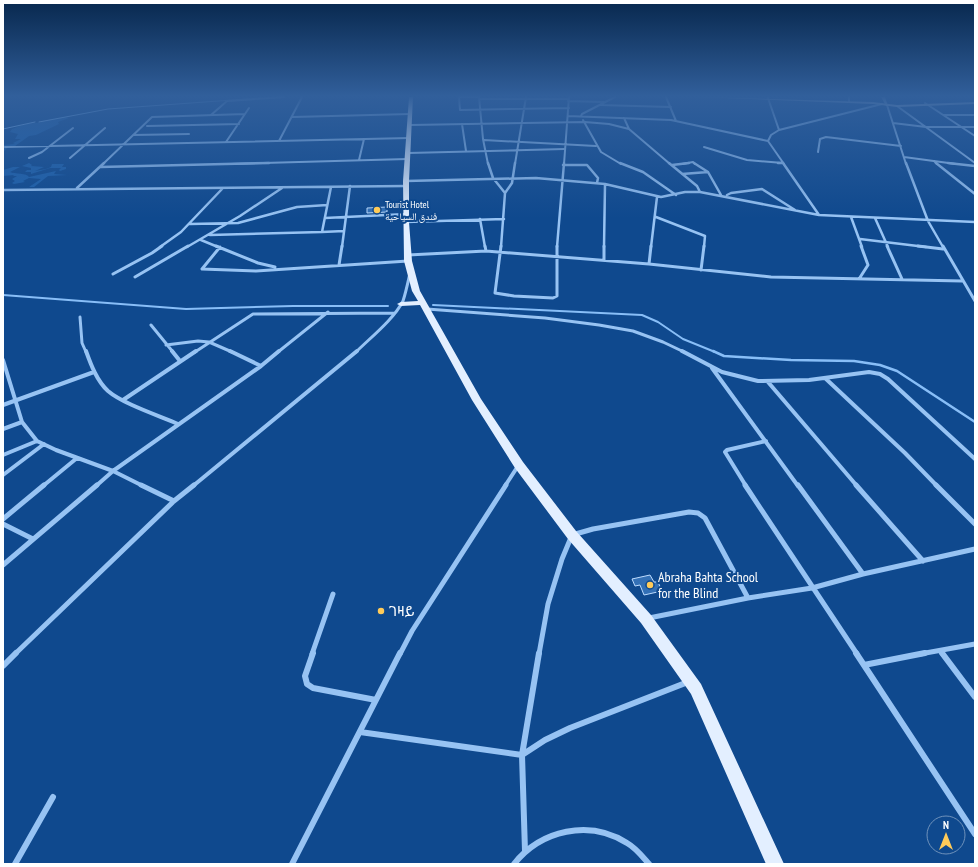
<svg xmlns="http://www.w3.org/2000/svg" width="978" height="867" font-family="'PT Sans Narrow','Noto Naskh Arabic','Noto Sans Ethiopic',sans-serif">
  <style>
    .green { fill: #1d61ac }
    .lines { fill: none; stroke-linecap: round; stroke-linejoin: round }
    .stream-far2 { stroke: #88bef7; stroke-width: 1 }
    .stream-far1 { stroke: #88bef7; stroke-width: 2 }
    .stream { stroke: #88bef7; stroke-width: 2.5 }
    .building { fill: #3370b6; stroke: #bedcfe }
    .street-far5 { stroke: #97c3f3; stroke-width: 2 }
    .street-far4 { stroke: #97c3f3; stroke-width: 2.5 }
    .street-far3 { stroke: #97c3f3; stroke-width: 3 }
    .street-far2 { stroke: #97c3f3; stroke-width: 4 }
    .street-far1 { stroke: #97c3f3; stroke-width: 5 }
    .street { stroke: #97c3f3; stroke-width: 6 }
    .secondary { fill: #c6dffd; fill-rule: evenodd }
    .primary { fill: #e3efff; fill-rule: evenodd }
    .poi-dot { fill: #ffcb59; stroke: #0f498e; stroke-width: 1.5 }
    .labels { text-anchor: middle; stroke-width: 4; stroke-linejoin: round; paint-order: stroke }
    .far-poi-label { font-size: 10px; fill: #fff; stroke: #0f498e; text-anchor: start }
    .near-poi-label { font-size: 14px; fill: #fff; stroke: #0f498e; text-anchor: start }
  </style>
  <rect width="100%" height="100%" fill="#0f498e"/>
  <path class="green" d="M64 117 69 118 58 122 59 124 36 135 29 136 15 146 8 147 3 152V148L6 147 3 148V145L15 144 13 143 21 139H15L18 134 10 132 12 129C20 126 31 122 41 123L40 122 42 121Z
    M29 163 32 165 31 166 44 167 35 171 46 169 51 167 52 164H64L62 167H66V169L60 171 59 170 61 168H50L31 174V172H25L27 170H31V168L22 166Z
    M20 167 10 172C15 174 27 173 29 177L56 171 54 174 67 175 48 176 34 187H29L41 179 29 178 23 181 25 182 14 184 12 183 15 181 12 179 17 176H13L14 175 3 176V170L13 167Z"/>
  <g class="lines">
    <path class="stream-far2" d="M39 122 108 109 260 98
      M3 129 35 122"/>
    <path class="stream-far1" d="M3 295 186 309 293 306H388
      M433 305 642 315 658 322 683 339 715 352"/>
    <path class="stream" d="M713 351 724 356 791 360 854 361 880 365 897 371 975 422"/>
  </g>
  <path class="building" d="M387 207V212L367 213V208Z
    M650 575 654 582H658L662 591 644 595 640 585 635 586 632 579Z"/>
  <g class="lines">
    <path class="street-far5" d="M479 97H459L460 110 569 108
      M479 97 483 139 488 164
      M666 97 676 121
      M849 97V102
      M768 98 779 130
      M480 99H569
      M568 101 604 102
      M925 103 975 136
      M601 105 671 107
      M887 105 906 164
      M897 106 975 163
      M211 115 227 101 284 97
      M944 115H975
      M568 116 671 120 768 141 784 164
      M581 116 582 114 615 97
      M292 117 410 114
      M624 118 629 129
      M583 120 601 152 621 164
      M893 123 926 127H975
      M462 124 466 151
      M410 125 585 122 609 124 629 129 670 164
      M147 126 239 124
      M133 135 189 134
      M484 140 596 146
      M279 141 302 97
      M768 141 771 135 779 130 882 104
      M226 142 249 108
      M5 147 409 138
      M704 147 747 160 783 163
      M818 152 820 139 826 137 901 146
      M408 153 564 149
      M904 157 956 164
      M29 158 42 152 73 128
      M70 158 105 128
      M359 160 364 139
      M934 161 937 164
      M103 164 152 117 245 114
      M231 164 407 159
      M515 164 526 97
      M564 164 569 97
      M682 164 693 162 695 164"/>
    <path class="street-far4" d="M488 163 493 178 505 193
      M620 163 643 172 676 195
      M669 163 697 186 700 192
      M694 163 708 172 721 195
      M778 163H783
      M783 163 819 215
      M906 163 928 221 943 247
      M936 163 975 194
      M948 163 975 166
      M563 165H587L598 178 597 183
      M672 165 689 163
      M100 167 269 163
      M682 174 708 172
      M406 181 536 178 605 184 661 197 685 192H700L819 215 975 222
      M331 187 322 232 344 231
      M77 188 104 163
      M3 190 406 186
      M727 195 731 193 762 189 795 210
      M656 217 705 236 704 247
      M851 217 862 247
      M325 218 407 214
      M875 218 888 247
      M480 219 485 247
      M406 222 504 219
      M190 224 238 223 297 207 327 205
      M210 235 322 232
      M860 239 926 247
      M201 240 218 247
      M160 247 181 232 223 188
      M187 247 240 216 282 188
      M342 247 350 186
      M501 247 505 193 512 183 515 163
      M557 247 564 163
      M604 247 605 184
      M651 247 657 197"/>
    <path class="street-far3" d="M216 246 258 263 275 267
      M485 246 486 251
      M501 246 495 293 514 296 553 298 557 296V246
      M887 246 902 279
      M918 246 943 249
      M943 246 975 301
      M220 247 202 269 256 271 408 261
      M408 255 486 251 649 264 771 277 962 281
      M604 260V246
      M649 264 651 246
      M339 265 342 246
      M701 270 704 246
      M113 274 152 253 162 246
      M135 277 188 246
      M859 279 868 265 861 246
      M427 309 545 318 599 325 633 331 663 342 684 352
      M80 317 82 343 86 352
      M151 325 173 352
      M166 345 198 341 209 342 232 352
      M195 352 253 314 395 313
      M278 352 328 312
      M356 352C370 338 394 319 403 301 406 292 408 282 410 273"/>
    <path class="street-far2" d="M86 351C91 365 97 381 108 391 123 404 160 416 178 424
      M172 351 180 361
      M230 351 261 366
      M682 351 722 372 758 381 809 380 869 372 880 374 888 379 975 459
      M3 360 22 422 37 441 56 450 113 471 143 486
      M712 368 798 486
      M825 378 905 453 937 486
      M768 382 857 486
      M123 400 196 351
      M3 405 94 372
      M3 429 22 422
      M3 455 37 441
      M3 475 44 444
      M43 486 77 458
      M96 486 113 471 261 366 279 351
      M193 486 357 351
      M505 486 518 466
      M746 486 725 452 727 450 766 441"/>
    <path class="street-far1" d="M141 485 174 501
      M745 485 857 654
      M798 485 863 574
      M856 485 923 561
      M936 485 975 524
      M3 519 44 485
      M3 524 33 539
      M3 565 97 485
      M649 618 748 598 812 588 863 574 975 549
      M941 652 943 654
      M15 654 174 501 194 485
      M312 654 333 594
      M400 654 412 631 506 485
      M539 654 548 604 562 559 572 535 593 529 689 512 698 513 705 518 748 598
      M920 654 975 644"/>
    <path class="street" d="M313 653 305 676 307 684 313 688 376 700
      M856 653 975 834
      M942 653 975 697
      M864 665 925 653
      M3 666 16 653
      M360 732 522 755 545 740 570 728 688 682
      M525 851 522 755 539 653
      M15 864 53 797
      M292 864 400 653
      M514 864C541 830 589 819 627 843 636 848 642 856 649 864"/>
    <path class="secondary" d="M881 97H885L888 106H886Z"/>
    <path class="primary" d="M409 97H413L409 181V222L412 261 420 291 481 399 523 462 576 531 651 615 701 684 784 864H766L691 694 641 623 568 539 515 468 472 400 420 305 401 306 397 304 401 302 418 301 412 291 404 261 403 181Z
      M699 97 873 102 897 105 975 102V104L897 107 873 104Z"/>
  </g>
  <linearGradient id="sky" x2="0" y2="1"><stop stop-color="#08284e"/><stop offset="0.44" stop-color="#315f9b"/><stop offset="1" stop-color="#315f9b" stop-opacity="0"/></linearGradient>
  <rect width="978" height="218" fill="url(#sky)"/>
  <g class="poi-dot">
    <circle cx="377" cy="210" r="4"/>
    <circle cx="650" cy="585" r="4"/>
    <circle cx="381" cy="611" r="4"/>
  </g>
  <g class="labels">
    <g class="far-poi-label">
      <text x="385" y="208">Tourist Hotel<tspan x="385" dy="12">فندق السياحية</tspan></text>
    </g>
    <g class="near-poi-label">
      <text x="658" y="582">Abraha Bahta School<tspan x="658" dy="16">for the Blind</tspan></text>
      <text x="389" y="616">ገዛይ</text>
    </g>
  </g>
  <rect width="978" height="867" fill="none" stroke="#ffffff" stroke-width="8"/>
  <g transform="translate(946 835)"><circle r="19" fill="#0f498e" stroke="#6f92bb"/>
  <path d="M0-3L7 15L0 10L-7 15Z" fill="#ffcb59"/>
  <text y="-6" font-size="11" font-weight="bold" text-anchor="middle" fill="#ffffff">N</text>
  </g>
</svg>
